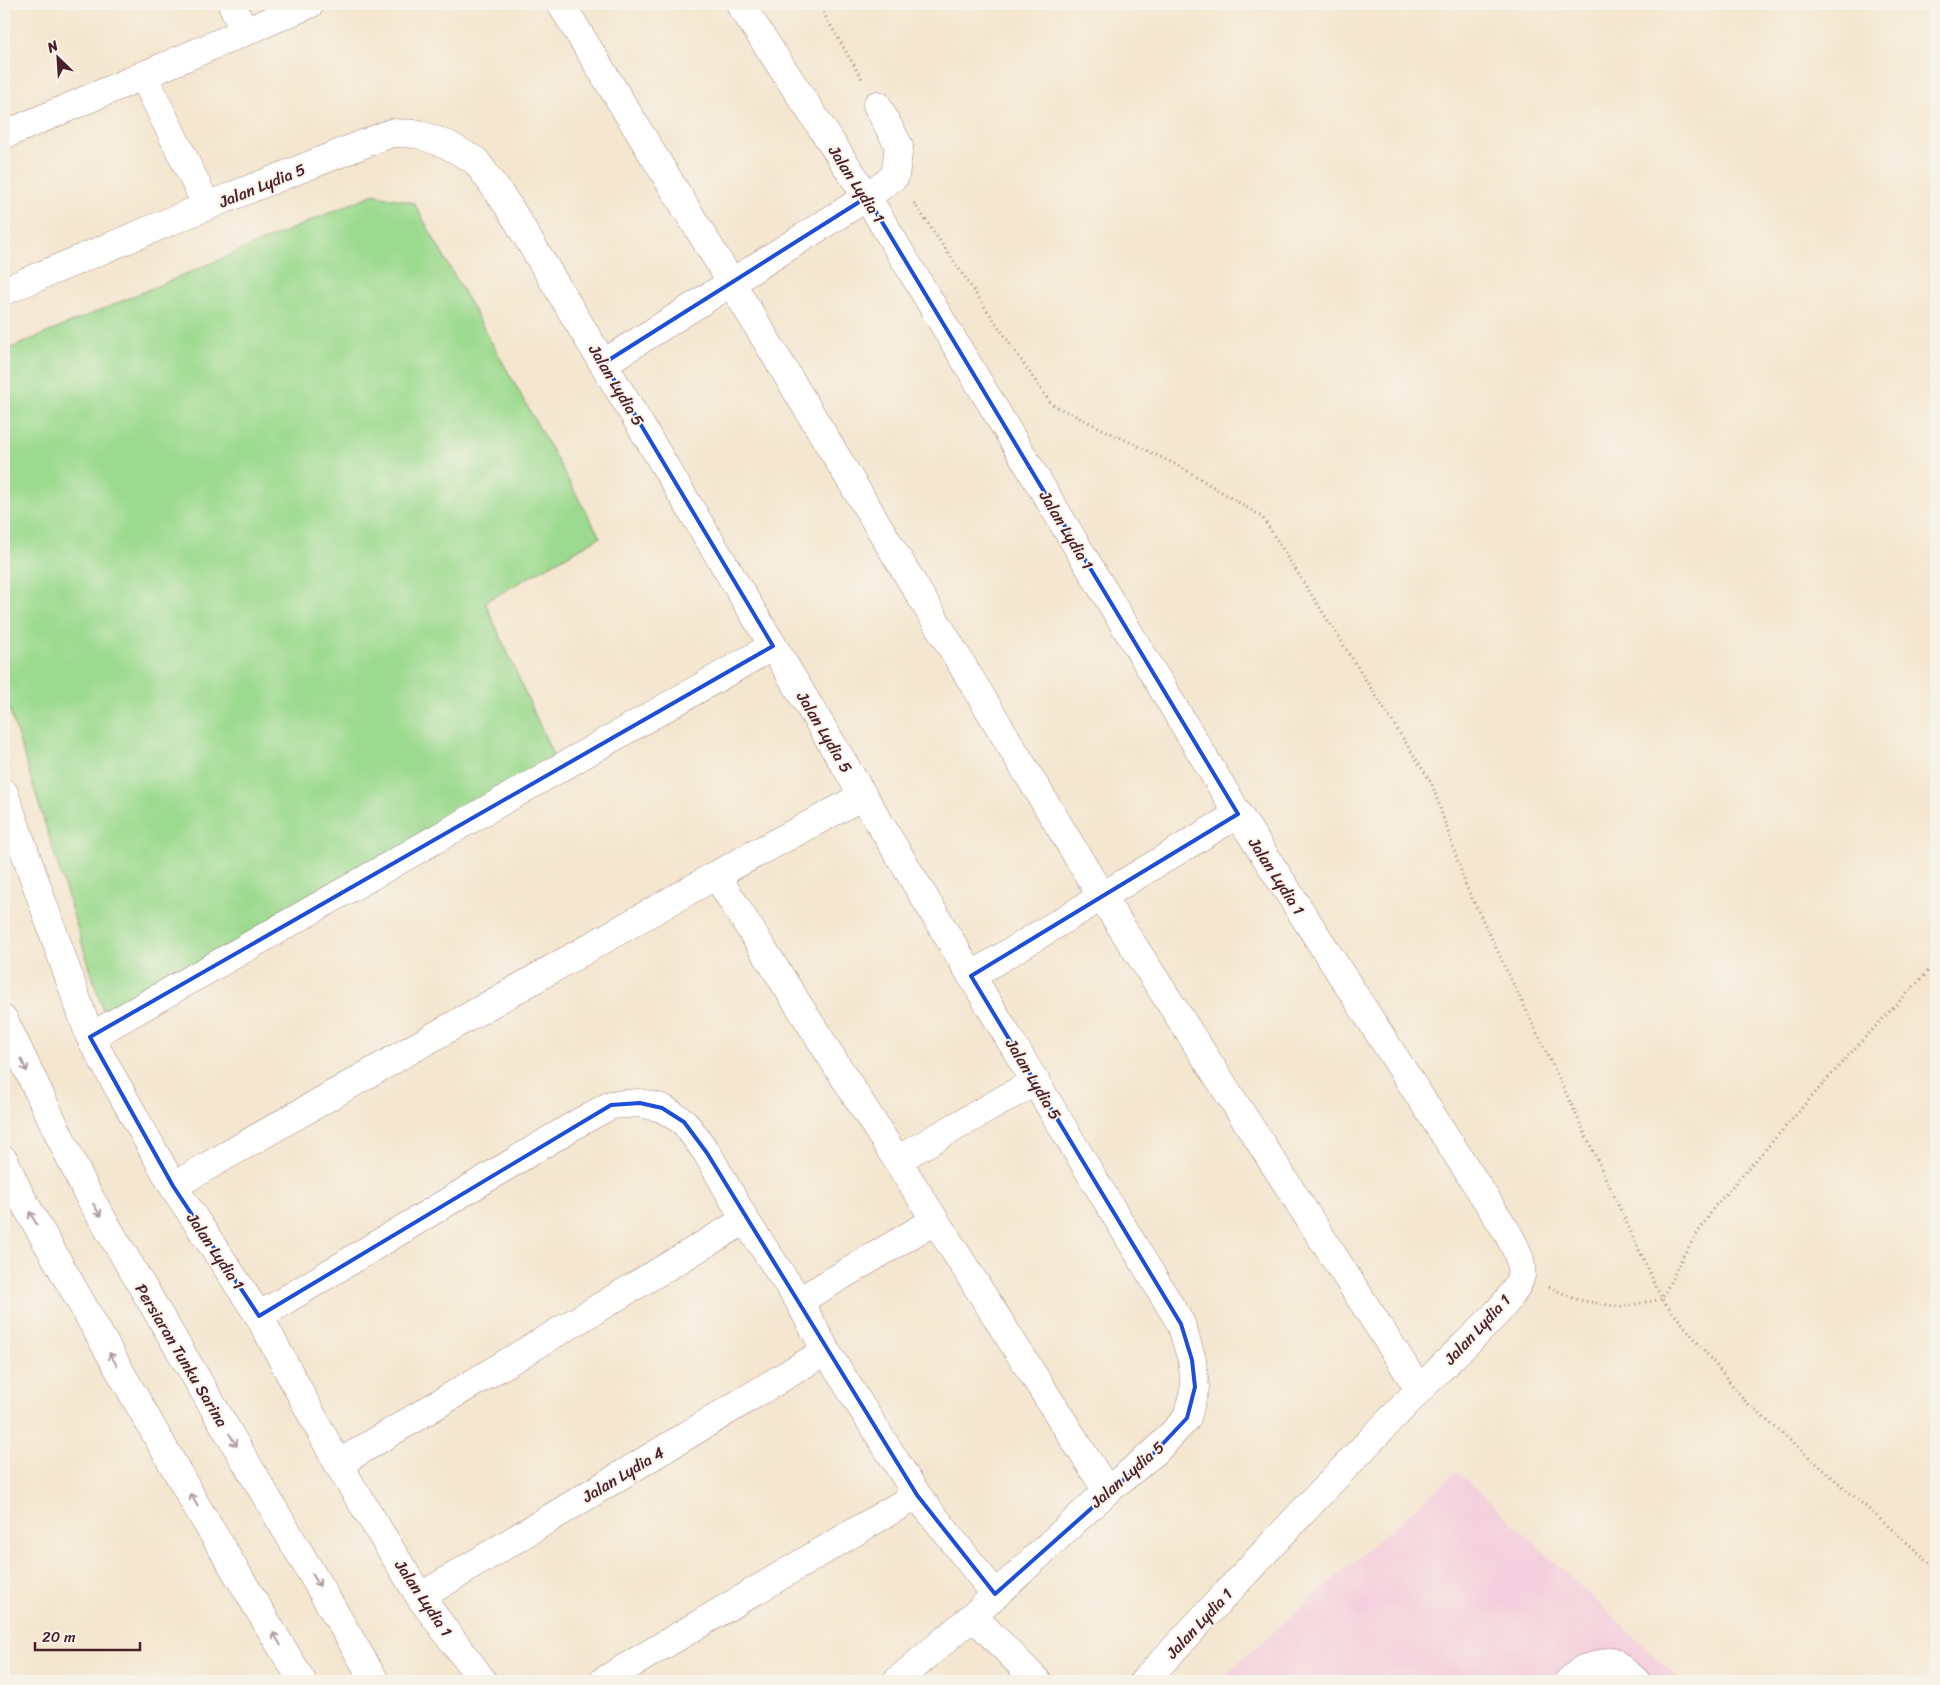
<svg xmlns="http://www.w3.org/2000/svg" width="1940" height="1685" font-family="Sriracha,sans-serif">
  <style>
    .built { fill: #f4cfdd }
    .green { fill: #9cda8f; stroke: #737c5d }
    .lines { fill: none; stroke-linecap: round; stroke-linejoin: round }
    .minor-casing { stroke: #9f827d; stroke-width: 29 }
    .path { stroke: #9f827d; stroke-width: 3; stroke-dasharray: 1 4; stroke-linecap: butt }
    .minor { stroke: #fff; stroke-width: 28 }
    .oneway { stroke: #ae9aa0 }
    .marked { fill: none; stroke: #1d4ed8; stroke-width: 4; stroke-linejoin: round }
    .labels { text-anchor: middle; stroke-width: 4; stroke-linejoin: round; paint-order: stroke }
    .street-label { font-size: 16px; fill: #4a1f2b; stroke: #f7f3e8 }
  </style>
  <rect width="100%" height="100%" fill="#f7f3e8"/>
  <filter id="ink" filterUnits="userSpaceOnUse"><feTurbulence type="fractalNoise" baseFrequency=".02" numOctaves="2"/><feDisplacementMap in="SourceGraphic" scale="10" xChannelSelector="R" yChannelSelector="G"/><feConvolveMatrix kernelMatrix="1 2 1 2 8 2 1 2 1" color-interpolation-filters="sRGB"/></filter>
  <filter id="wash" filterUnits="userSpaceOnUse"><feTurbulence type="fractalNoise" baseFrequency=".0096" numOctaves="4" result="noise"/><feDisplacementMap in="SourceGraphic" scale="20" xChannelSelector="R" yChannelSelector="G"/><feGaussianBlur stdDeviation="1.12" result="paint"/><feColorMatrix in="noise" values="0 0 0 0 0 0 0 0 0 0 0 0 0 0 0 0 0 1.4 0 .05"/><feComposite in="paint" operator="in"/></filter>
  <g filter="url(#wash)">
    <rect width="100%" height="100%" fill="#f4e6cf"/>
    <path class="built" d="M1457 1471 1682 1681H1218Z"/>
    <path class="green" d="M374 194 414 203 600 537 485 602 557 764 109 1030 4 692V351Z"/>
  </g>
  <g filter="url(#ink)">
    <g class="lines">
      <defs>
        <path id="minor" d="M232 4 244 32
          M561 4 731 282 1102 897 1419 1389
          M740 4 867 197 1238 814 1507 1232C1514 1245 1523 1260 1521 1275 1517 1299 1469 1340 1451 1358 1346 1463 1246 1573 1144 1681
          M143 75 207 206
          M4 135 310 4
          M4 291 207 206 391 133 418 134 448 145 476 161 509 207 1181 1324 1192 1360 1195 1387 1187 1418 1156 1451 1107 1491 973 1616 897 1681
          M604 363 867 197 895 176 899 146 877 105
          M4 793 90 1037 173 1186 259 1316 338 1464 420 1597 483 1681
          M716 875C847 1080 975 1286 1107 1491
          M971 976 1238 814
          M4 1020 86 1191 375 1681
          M90 1037 773 646
          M4 1160 20 1195 200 1512 302 1681
          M897 1160 1036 1081
          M173 1186 716 875 863 796
          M799 1301 934 1221
          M259 1316 578 1123 611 1105 640 1103 662 1108 684 1122 707 1153 745 1220 799 1301 826 1351 917 1495 995 1594
          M338 1464 745 1220
          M420 1597 826 1351
          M973 1616 1037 1681
          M603 1681 917 1495
          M1569 1681 1583 1669 1612 1661 1636 1681"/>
      </defs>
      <use href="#minor" class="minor-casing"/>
      <path class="path" d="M818 4 862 79
        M914 203 1051 404 1181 467 1262 517 1432 784 1466 886 1567 1095 1662 1299 1746 1402 1936 1568
        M1549 1287 1578 1300 1621 1307 1662 1299 1683 1256 1715 1206 1856 1047 1936 963"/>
      <use href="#minor" class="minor"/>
    </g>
    <defs><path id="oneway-shaft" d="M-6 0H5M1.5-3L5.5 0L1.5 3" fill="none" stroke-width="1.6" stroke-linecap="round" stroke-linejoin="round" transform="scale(1.25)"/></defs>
    <g class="oneway">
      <use href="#oneway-shaft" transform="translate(24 1065) rotate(65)"/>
      <use href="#oneway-shaft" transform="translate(97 1210) rotate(59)"/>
      <use href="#oneway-shaft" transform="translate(33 1218) rotate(-120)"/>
      <use href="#oneway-shaft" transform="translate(113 1359) rotate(-120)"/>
      <use href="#oneway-shaft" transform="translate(233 1440) rotate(59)"/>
      <use href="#oneway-shaft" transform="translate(194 1500) rotate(-120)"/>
      <use href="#oneway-shaft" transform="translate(316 1580) rotate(59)"/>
      <use href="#oneway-shaft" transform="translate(277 1639) rotate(-121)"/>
    </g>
  </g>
  <path class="marked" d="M867 197 1238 814 971 976 1181 1324 1192 1360 1195 1387 1187 1418 1156 1451 995 1594 917 1495 707 1153 684 1122 662 1108 640 1103 611 1105 259 1316 173 1186 90 1037 773 646 604 363Z"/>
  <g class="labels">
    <g class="street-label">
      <text transform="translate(857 184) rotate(57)" y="6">Jalan Lydia 1</text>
      <text transform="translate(262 185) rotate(-22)" y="6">Jalan Lydia 5</text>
      <text transform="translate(617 385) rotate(59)" y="6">Jalan Lydia 5</text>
      <text transform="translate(1067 530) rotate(59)" y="6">Jalan Lydia 1</text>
      <text transform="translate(825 732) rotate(59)" y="6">Jalan Lydia 5</text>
      <text transform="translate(1277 876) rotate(57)" y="6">Jalan Lydia 1</text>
      <text transform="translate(1034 1079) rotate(59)" y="6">Jalan Lydia 5</text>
      <text transform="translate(216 1251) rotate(56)" y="6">Jalan Lydia 1</text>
      <text transform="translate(1477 1329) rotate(-47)" y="6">Jalan Lydia 1</text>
      <text transform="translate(182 1355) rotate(59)" y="6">Persiaran Tunku Sarina</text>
      <text transform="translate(623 1474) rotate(-31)" y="6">Jalan Lydia 4</text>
      <text transform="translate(1127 1474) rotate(-41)" y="6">Jalan Lydia 5</text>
      <text transform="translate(424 1598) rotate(56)" y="6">Jalan Lydia 1</text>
      <text transform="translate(1199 1623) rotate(-47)" y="6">Jalan Lydia 1</text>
    </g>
  </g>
  <rect width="1940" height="1685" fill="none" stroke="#f7f3e8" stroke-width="20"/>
  <g transform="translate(58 58) rotate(335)" stroke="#f7f3e8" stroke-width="4" paint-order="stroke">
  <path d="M0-4L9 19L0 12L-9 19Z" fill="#4a1f2b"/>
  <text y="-8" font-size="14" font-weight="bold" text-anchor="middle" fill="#4a1f2b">N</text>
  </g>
  <path d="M35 1642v8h105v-8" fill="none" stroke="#4a1f2b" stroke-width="2.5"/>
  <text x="42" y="1642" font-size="15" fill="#4a1f2b" stroke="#f7f3e8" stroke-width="4" paint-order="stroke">20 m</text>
</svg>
